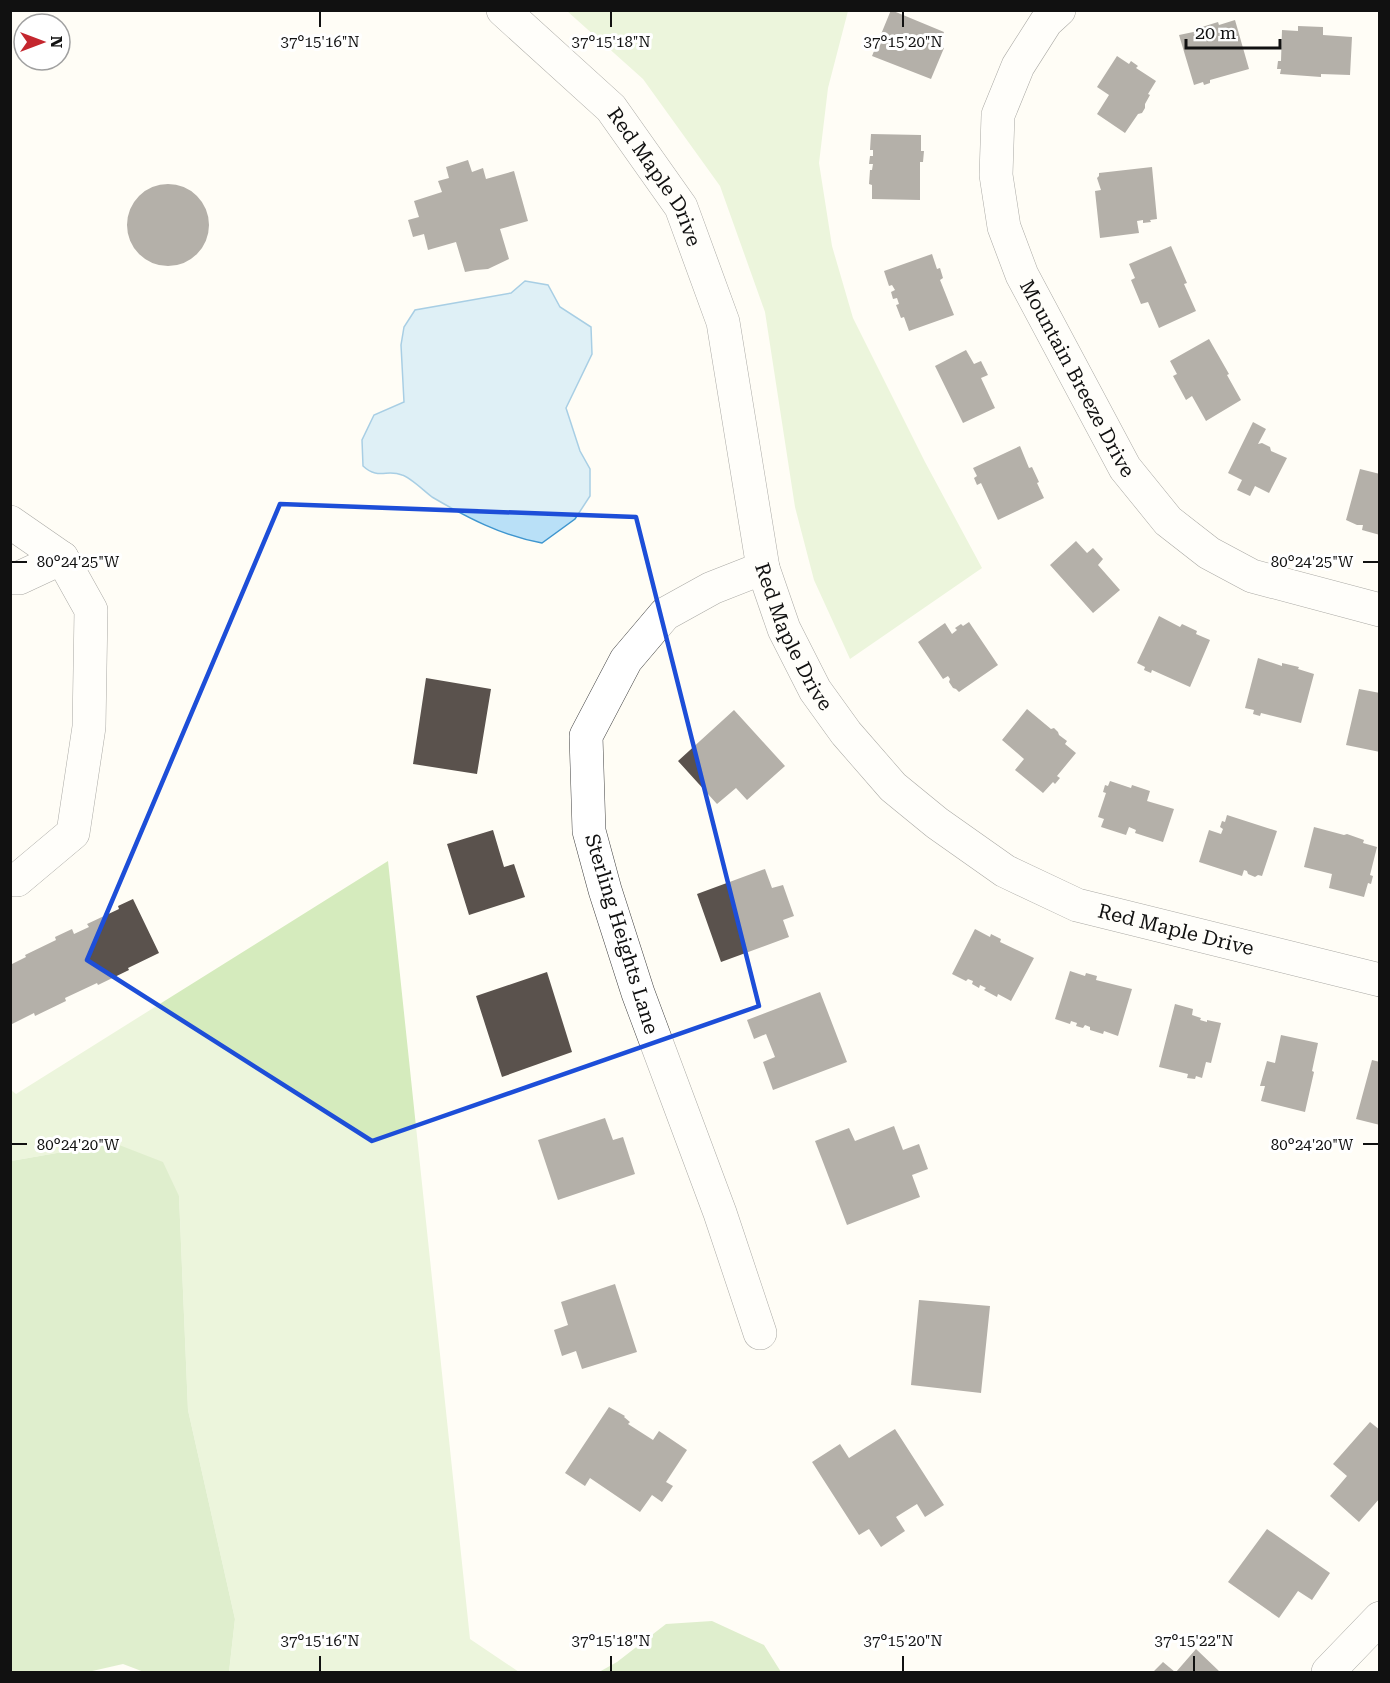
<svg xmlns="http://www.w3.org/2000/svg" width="1390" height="1683" font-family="'Roboto Serif',serif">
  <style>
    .green { fill: #d5ebbd }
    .forest { fill: #b9dc9c }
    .water { fill: #b9e0f7; stroke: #3f96cf; stroke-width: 1.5 }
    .building { fill: #5a524d }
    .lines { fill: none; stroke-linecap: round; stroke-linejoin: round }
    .minor-casing { stroke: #444; stroke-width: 34 }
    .minor { stroke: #fff; stroke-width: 33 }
    .marked { fill: none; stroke: #1d4ed8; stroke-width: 4.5; stroke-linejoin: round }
    .ticks { fill: none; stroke: #111; stroke-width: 2 }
    .labels { text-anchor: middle; stroke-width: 6; stroke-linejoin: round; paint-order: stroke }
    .street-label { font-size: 20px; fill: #111; stroke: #fff }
    .ticks-label { font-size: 15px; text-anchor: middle; fill: #111; stroke: #fff; stroke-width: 6; stroke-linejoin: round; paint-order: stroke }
  </style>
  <rect width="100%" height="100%" fill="#fffdf5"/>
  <path class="green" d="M567 11H848L828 88 819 163 832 246 853 318 925 462 982 568 850 659 814 580 795 507 765 312 720 186 643 79Z
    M388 861 470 1639 519 1672H229L235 1619 188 1410 179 1196 114 1143 11 1161V1090L16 1094Z"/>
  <path class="forest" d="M114 1143 163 1162 179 1196 188 1410 235 1619 229 1672H144L123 1664 88 1672H11V1161Z
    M712 1621 764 1645 781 1672H599L617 1662 666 1624Z"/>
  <path class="water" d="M525 281 548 285 560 307 591 327 592 354 566 408 580 451 590 469V496L575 519 542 543C502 536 466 517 432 497 424 491 410 477 402 475 387 469 378 480 363 466L362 440 374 415 404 402 401 345 404 327 415 310 511 293Z"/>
  <path class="building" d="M891 10 944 32 939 46 944 48 931 79 872 56Z
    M1235 20 1249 69 1210 80V83L1204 85 1203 82 1194 85 1179 35 1203 30 1202 27 1218 22 1219 25Z
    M1298 26 1323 27V35L1352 37 1350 75 1321 74V77L1280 74 1281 69H1277L1278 61H1281L1282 30 1298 31Z
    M1117 56 1129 64 1131 61 1138 66 1136 68 1156 81 1148 94 1150 95 1145 104V108L1142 113 1138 114 1125 133 1097 114 1109 95 1097 87Z
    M871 134 921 135V151H924L923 162H920V200L872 199V185L869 184 870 170H872L873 164H869L870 156H873V150H870Z
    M468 160 472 172 483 168 486 179 514 171 528 221 500 229 509 259 488 269 476 270 465 272 456 242 428 250 424 234 413 237 408 220 419 217 414 201 442 192 438 181 449 178 446 167Z
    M1152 167 1157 219 1150 220 1151 222 1143 223V220L1137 221 1139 233 1100 238 1095 191 1101 190 1097 178 1099 176V173Z
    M127 225a41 41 0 1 1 82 0a41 41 0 1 1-82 0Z
    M1171 246 1187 283 1184 284 1196 311 1159 328 1148 302 1141 304 1131 280 1135 278 1129 264Z
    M932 254 937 269 940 268 943 278 940 280 954 315 909 331 904 317 901 318 896 305 899 304 897 298 893 299 891 292 895 290 892 285 889 286 884 271Z
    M1209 339 1229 374 1227 375 1241 400 1206 421 1192 396 1186 400 1173 376 1177 374 1170 361Z
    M966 350 974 364 981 361 988 375 981 378 995 408 963 423 935 366Z
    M1253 422 1266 429 1258 444 1262 443 1270 447 1271 451 1287 458 1269 493 1255 486 1250 496 1237 490 1242 480 1228 473Z
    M1020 446 1029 468 1032 467 1039 482 1037 483 1044 498 998 520 981 483 977 485 974 478 977 476 973 468Z
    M1360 469 1380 474V535L1362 530 1363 525H1357L1346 520Z
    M1076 541 1087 553 1093 548 1103 559 1098 565 1120 590 1093 613 1050 565Z
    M1159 616 1180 627 1182 624 1197 631 1196 634 1210 640 1190 687 1152 670 1151 673 1144 670 1145 667 1137 663Z
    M969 622 998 665 959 692 956 689 953 688 949 682 950 679 948 676 943 679 918 642 945 623 952 634 957 630 955 628 961 624 963 626Z
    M1258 658 1282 666V663L1299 667 1298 669 1314 674 1301 723 1261 713 1260 716 1253 714 1254 710 1245 708Z
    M426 678 491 689 477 774 413 764Z
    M1359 689 1380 693V752L1346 745Z
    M1027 709 1051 729 1054 728 1058 732 1059 735 1067 741 1065 744 1076 753 1057 776 1060 778 1055 784 1053 782 1043 793 1015 770 1024 759 1002 740Z
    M734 710 785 766 747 800 736 788 717 804 678 761Z
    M1110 781 1131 788 1132 785 1150 791 1147 801 1174 809 1163 842 1135 833 1136 830 1129 827 1126 835 1101 827 1104 819 1098 817 1106 793 1103 792 1105 785 1108 786Z
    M1227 815 1277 831 1262 876 1258 875 1255 877 1248 874 1247 871 1244 870 1242 876 1199 862 1209 830 1221 834 1223 829 1220 827 1222 821 1225 822Z
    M1314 827 1344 835 1347 834 1364 840 1363 843 1377 847 1370 875 1373 876 1371 884 1368 883 1364 897 1329 888 1332 874 1304 867Z
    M493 830 504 867 514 864 525 897 469 915 447 844Z
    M765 869 772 888 783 885 794 916 783 920 789 937 721 962 697 894Z
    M133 899 159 953 128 968 129 970 98 985 97 983 65 998 66 1001 35 1016 34 1013 10 1025V965L26 957 25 955 56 940 55 937 72 929 74 934 89 927 87 924 119 909 118 906Z
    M975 929 990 937 991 934 1001 939 1000 942 1034 958 1011 1001 998 994 997 997 984 990 986 988 980 985 979 988 972 984 973 981 968 979 966 981 952 974Z
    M1070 971 1085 976 1086 973 1097 976 1096 980 1132 989 1118 1036 1104 1031 1103 1034 1090 1030V1027L1085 1025 1083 1028 1076 1026 1077 1023 1071 1021 1070 1024 1055 1019Z
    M547 972 572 1052 502 1077 476 996Z
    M820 992 847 1062 773 1090 763 1062 775 1057 766 1034 754 1039 747 1020Z
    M1175 1004 1193 1009 1192 1015 1201 1018 1200 1020 1207 1022V1020L1221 1023 1211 1063 1206 1062 1202 1078 1196 1076 1195 1079 1187 1078 1188 1074 1159 1067Z
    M1281 1035 1318 1043 1312 1071 1314 1072 1305 1112 1261 1101 1265 1086H1260L1267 1061 1275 1063Z
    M1372 1060 1380 1062V1125L1356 1119Z
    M605 1118 613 1140 623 1137 635 1174 558 1200 538 1140Z
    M894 1126 903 1150 919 1144 928 1169 912 1175 920 1197 847 1225 815 1141 849 1128 855 1141Z
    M615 1284 637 1352 582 1369 576 1351 562 1356 554 1330 568 1325 561 1302Z
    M919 1300 990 1306 981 1393 911 1385Z
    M609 1407 625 1416 624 1417 630 1422 628 1424 653 1440 659 1431 687 1450 666 1482 673 1486 662 1502 652 1495 640 1512 590 1478 585 1486 565 1473Z
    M1370 1422 1380 1430V1498L1359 1522 1330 1496 1347 1476 1333 1464Z
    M895 1429 944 1505 925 1517 917 1504 896 1517 905 1531 881 1547 869 1529 859 1535 812 1462 840 1444 849 1458Z
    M1267 1529 1330 1573 1312 1600 1298 1591 1279 1618 1228 1582Z
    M1196 1649 1220 1672H1176Z
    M1163 1662 1175 1672H1153Z"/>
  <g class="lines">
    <defs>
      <g id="minor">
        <path id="s1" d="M503 10 611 108 681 207 723 322 763 568 784 629 815 690 846 733 893 787 937 823 1005 871 1077 905 1380 980"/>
        <path id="s2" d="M1059 10 1046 22 1018 66 998 115 996 175 1004 227 1022 275 1125 468 1168 521 1209 553 1252 576 1380 610"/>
        <path d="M10 522 62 558"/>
        <path d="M10 578H19L62 558 91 610 89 727 73 833 17 880H10"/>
        <path d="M760 1333 720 1213 638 993 605 890 589 831 586 736 626 660 665 614 712 588 763 568"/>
        <path d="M1328 1672 1380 1618"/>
      </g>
    </defs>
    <use href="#minor" class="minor-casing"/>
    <use href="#minor" class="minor"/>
  </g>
  <path d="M0 0H1390V1683H0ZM280 504 636 517 759 1006 372 1141 87 960Z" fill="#fffdf5" fill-opacity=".55" fill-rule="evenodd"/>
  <path class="marked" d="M280 504 636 517 759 1006 372 1141 87 960Z"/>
  <path class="ticks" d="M320 12V27M611 12V27M903 12V27M12 562H27M1363 562H1378M12 1144H27M1363 1144H1378M320 1656V1671M611 1656V1671M903 1656V1671M1194 1656V1671"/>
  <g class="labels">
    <g class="street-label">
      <text dy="7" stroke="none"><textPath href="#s1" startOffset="228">Red Maple Drive</textPath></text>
      <text dy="7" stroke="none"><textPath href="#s2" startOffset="404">Mountain Breeze Drive</textPath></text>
      <text dy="7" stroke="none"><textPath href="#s1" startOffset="714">Red Maple Drive</textPath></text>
      <text dy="7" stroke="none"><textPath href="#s1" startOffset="1218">Red Maple Drive</textPath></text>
      <text transform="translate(622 934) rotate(73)" y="7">Sterling Heights Lane</text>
    </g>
  </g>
  <g class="ticks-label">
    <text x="320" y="47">37°15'16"N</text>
    <text x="611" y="47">37°15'18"N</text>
    <text x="903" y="47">37°15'20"N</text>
    <text x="1312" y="567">80°24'25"W</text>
    <text x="78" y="567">80°24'25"W</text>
    <text x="1312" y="1150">80°24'20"W</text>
    <text x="78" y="1150">80°24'20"W</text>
    <text x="320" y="1646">37°15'16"N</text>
    <text x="611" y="1646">37°15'18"N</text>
    <text x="903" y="1646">37°15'20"N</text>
    <text x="1194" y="1646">37°15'22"N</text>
  </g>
  <rect width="1390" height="1683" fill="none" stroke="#111111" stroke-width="24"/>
  <g transform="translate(42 42) rotate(90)"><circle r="28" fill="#ffffff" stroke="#a0a0a0" stroke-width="1.5"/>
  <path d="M0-4.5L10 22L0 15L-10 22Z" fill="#c4262e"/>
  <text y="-9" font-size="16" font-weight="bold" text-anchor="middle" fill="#111111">N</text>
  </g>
  <path d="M1186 39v9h94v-9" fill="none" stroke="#111111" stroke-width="3"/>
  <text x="1195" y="39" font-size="18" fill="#111111" stroke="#ffffff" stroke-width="4.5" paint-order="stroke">20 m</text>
</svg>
